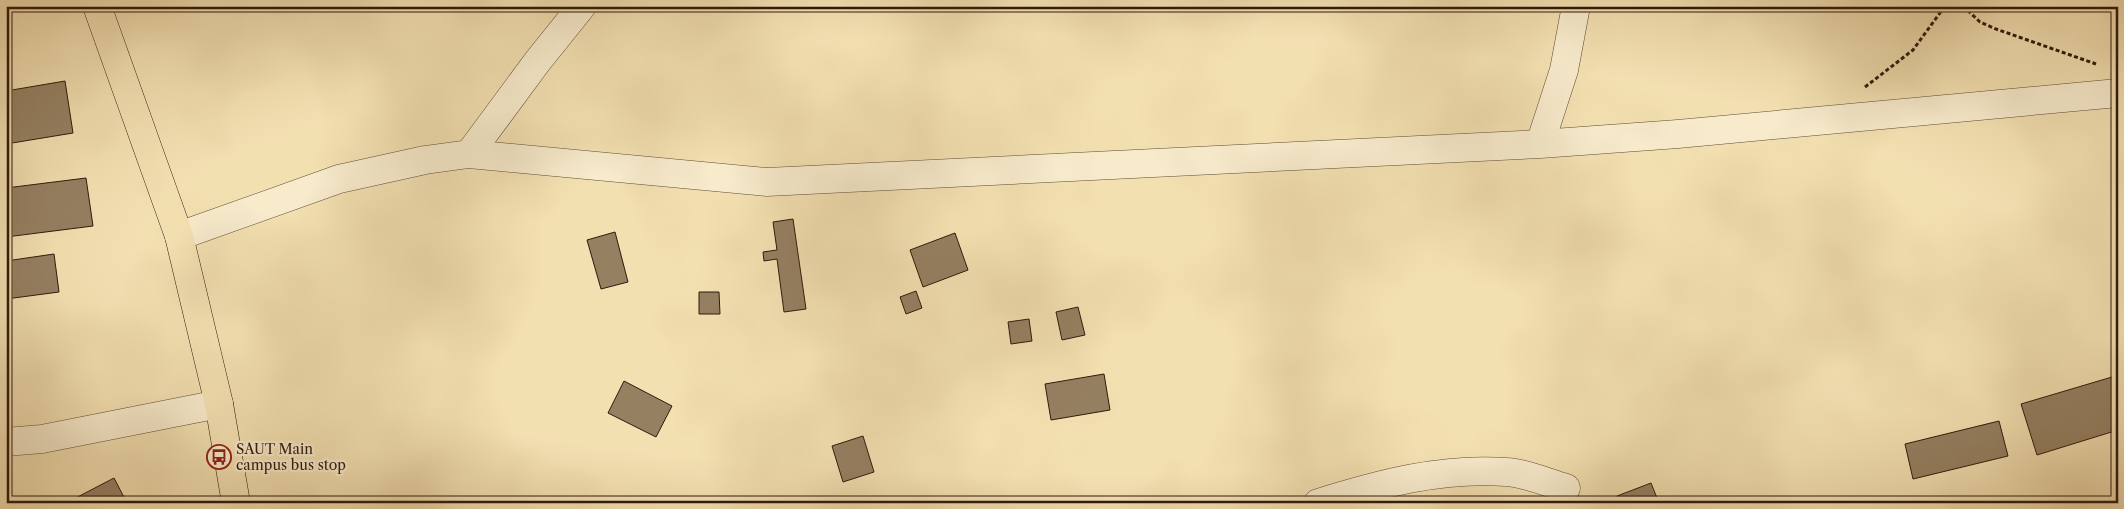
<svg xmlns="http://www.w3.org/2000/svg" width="2124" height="509" font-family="'Libre Caslon Text',serif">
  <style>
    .building { fill: #958062; stroke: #2f190c }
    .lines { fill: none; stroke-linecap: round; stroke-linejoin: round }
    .minor-casing { stroke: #604b35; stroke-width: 29 }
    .major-casing { stroke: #2f190c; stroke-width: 29 }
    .path { stroke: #2f190c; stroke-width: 3; stroke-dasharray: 4 2.5; stroke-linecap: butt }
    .minor { stroke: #f7ebcc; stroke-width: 28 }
    .major { stroke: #f3e0b1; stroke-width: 28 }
    .labels { text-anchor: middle; stroke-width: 4.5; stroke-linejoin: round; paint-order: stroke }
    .poi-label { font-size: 14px; fill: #2f190c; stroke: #f7ebcc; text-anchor: start }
  </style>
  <rect width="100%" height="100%" fill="#f3e0b1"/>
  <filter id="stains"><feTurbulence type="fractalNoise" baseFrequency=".004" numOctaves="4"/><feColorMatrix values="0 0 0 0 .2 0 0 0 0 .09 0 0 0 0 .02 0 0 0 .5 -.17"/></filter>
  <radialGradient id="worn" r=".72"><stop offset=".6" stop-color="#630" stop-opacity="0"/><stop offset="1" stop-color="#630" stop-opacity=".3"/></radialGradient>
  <path class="building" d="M65 81 73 133 6 144V91Z
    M86 178 93 226 6 237V188Z
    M793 219 806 309 784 312 777 259 764 261 763 252 777 250 773 222Z
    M615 232 628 282 601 289 587 240Z
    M955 233 968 270 923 287 910 250Z
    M54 254 59 292 6 299V261Z
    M916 291 922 308 906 314 900 297Z
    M699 292H719L720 314H699Z
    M1078 307 1085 335 1062 340 1056 312Z
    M1029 319 1032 341 1011 344 1008 322Z
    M1104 374 1110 410 1051 420 1045 384Z
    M2112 377 2118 397V430L2037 455 2021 404Z
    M624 381 672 406 656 437 608 413Z
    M1999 421 2008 456 1913 479 1905 444Z
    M863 436 874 472 843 482 832 446Z
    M114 478 127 503H66Z
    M1651 483 1659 503H1619L1617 496Z"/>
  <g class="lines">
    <defs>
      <path id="minor" d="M1540 144 1564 70 1576 6
        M469 154 537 62 582 6
        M179 236 339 179 425 160 469 154 767 182 1540 144 1678 134 2118 93
        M6 442 42 439 219 404
        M1318 503C1379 484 1442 467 1507 472 1526 473 1548 483 1566 488"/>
      <path id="major" d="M97 6 179 236 219 404 236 503"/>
    </defs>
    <use href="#minor" class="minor-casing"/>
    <use href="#major" class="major-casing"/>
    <path class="path" d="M1963 6 1980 22 1996 29 2096 64
      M1865 87 1913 50 1945 6"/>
    <use href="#minor" class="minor"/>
    <use href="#major" class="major"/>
  </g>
  <defs>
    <symbol id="bus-ring" viewBox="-11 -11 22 22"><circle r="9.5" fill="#f7ebcc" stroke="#8f2418" stroke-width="1.5"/><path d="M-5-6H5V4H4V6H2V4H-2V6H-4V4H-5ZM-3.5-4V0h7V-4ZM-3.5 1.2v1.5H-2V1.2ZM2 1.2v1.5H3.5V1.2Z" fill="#8f2418"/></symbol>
  </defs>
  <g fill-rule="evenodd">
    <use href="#bus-ring" x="205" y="443" width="28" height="28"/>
  </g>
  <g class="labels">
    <g class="poi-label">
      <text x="236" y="454">SAUT Main<tspan x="236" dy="16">campus bus stop</tspan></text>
    </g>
  </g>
  <rect width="2124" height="509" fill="none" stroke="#f3e0b1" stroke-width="25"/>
  <rect x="8" y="8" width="2109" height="494" fill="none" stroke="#2f190c" stroke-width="2.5"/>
  <rect x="12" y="12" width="2099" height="484" fill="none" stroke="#2f190c"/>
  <rect width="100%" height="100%" filter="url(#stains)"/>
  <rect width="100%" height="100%" fill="url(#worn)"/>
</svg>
